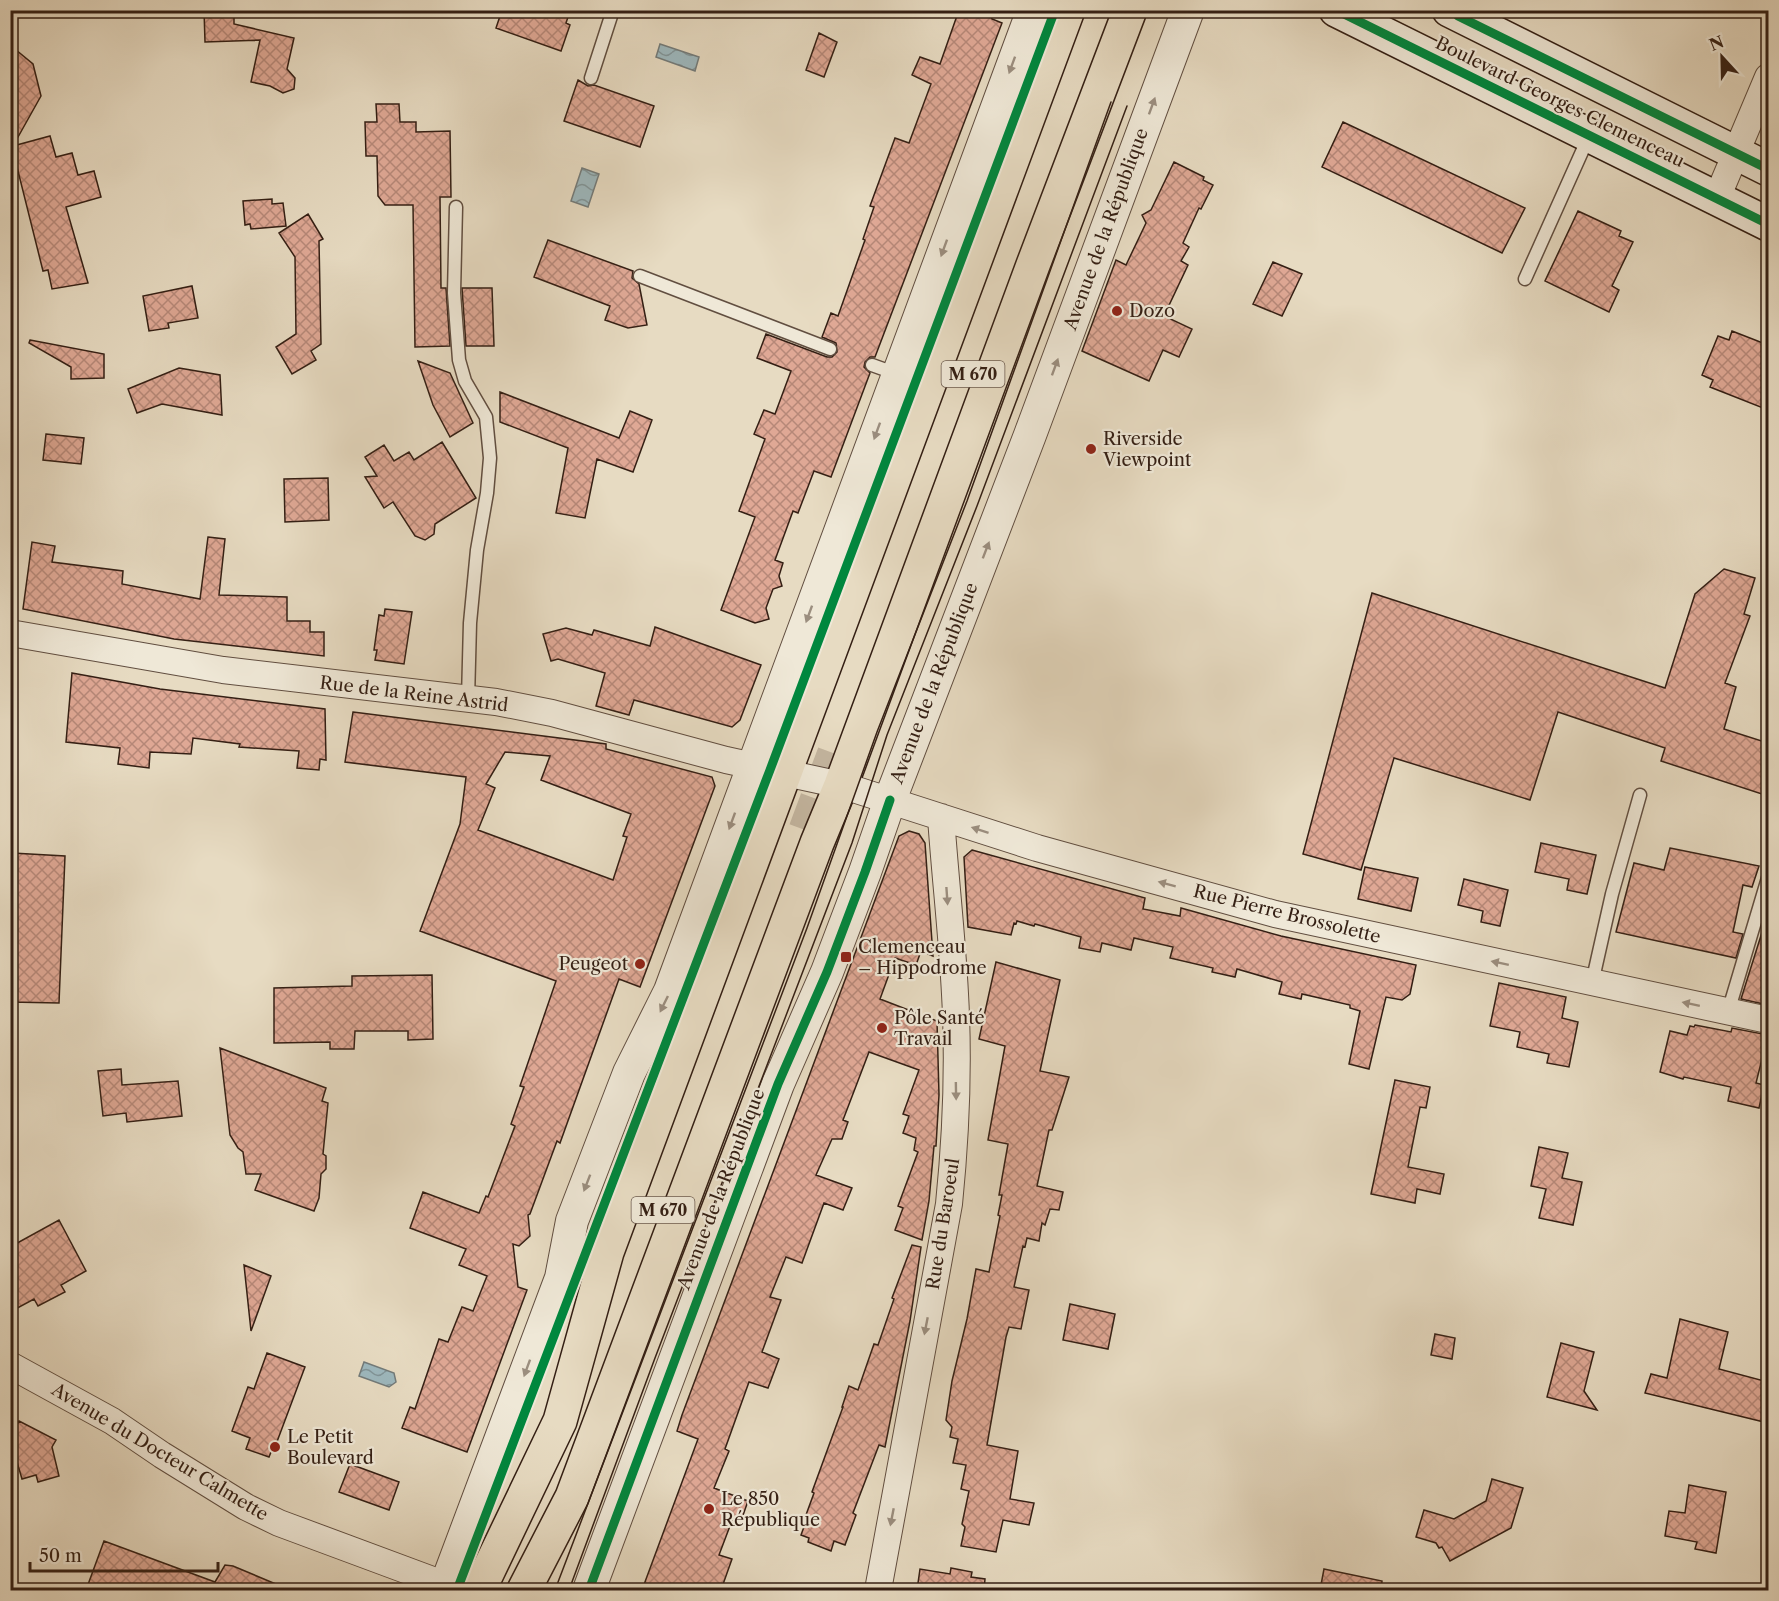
<svg xmlns="http://www.w3.org/2000/svg" width="1779" height="1601" font-family="'Libre Caslon Text',serif">
  <style>
    .water { fill: url(#water-waves); stroke: #737b7a; stroke-width: 1.5 }
    .building { fill: url(#building-cross-hatch); stroke: #341f14; stroke-width: 1.5; fill-rule: evenodd }
    .lines { fill: none; stroke-linecap: round; stroke-linejoin: round }
    .primary-tunnel { stroke: #c3b59f; stroke-width: 33; stroke-dasharray: 33 16; stroke-linecap: butt }
    .service-casing { stroke: #614e40; stroke-width: 15 }
    .minor-casing { stroke: #614e40; stroke-width: 28 }
    .tertiary-casing { stroke: #614e40; stroke-width: 34 }
    .secondary-casing { stroke: #341f14; stroke-width: 36 }
    .primary-casing { stroke: #341f14; stroke-width: 36 }
    .service { stroke: #efe8d7; stroke-width: 12 }
    .minor { stroke: #efe8d7; stroke-width: 26 }
    .tertiary { stroke: #efe8d7; stroke-width: 32 }
    .secondary { stroke: #efe8d7; stroke-width: 33 }
    .primary { stroke: #e7dbc2; stroke-width: 33 }
    .tram { stroke: #341f14; stroke-width: 1.5 }
    .cycleway-casing { stroke: #efe8d7; stroke-width: 13 }
    .cycleway { stroke: #00873e; stroke-width: 9 }
    .oneway { fill: #9b8e7f }
    .poi-dot { fill: #8f2418; stroke: #efe8d7; stroke-width: 2 }
    .labels { text-anchor: middle; stroke-width: 4.5; stroke-linejoin: round; paint-order: stroke }
    .shield { fill: #efe8d7; stroke: #6c5b4e; stroke-width: 1.5 }
    .shield-label { font-size: 16px; font-weight: bold; fill: #341f14 }
    .street-label { font-size: 18px; fill: #341f14; stroke: #efe8d7 }
    .poi-label { font-size: 18px; fill: #341f14; stroke: #efe8d7; text-anchor: start }
  </style>
  <defs>
    <pattern id="water-waves" width="16" height="10" patternUnits="userSpaceOnUse" patternTransform="scale(1.5)"><rect width="16" height="10" fill="#9db8be"/><path d="M0 5q4-4 8 0t8 0" fill="none" stroke="#819599"/></pattern>
    <pattern id="building-cross-hatch" width="8" height="8" patternUnits="userSpaceOnUse" patternTransform="scale(1.5)"><rect width="8" height="8" fill="#dfa895"/><path d="M0 0l8 8M0 8l8-8" fill="none" stroke="#b68878"/></pattern>
  </defs>
  <rect width="100%" height="100%" fill="#e7dbc2"/>
  <filter id="stains"><feTurbulence type="fractalNoise" baseFrequency=".00333" numOctaves="4"/><feColorMatrix values="0 0 0 0 .2 0 0 0 0 .09 0 0 0 0 .02 0 0 0 .5 -.17"/></filter>
  <radialGradient id="worn" r=".72"><stop offset=".6" stop-color="#630" stop-opacity="0"/><stop offset="1" stop-color="#630" stop-opacity=".3"/></radialGradient>
  <path class="water" d="M660 44 699 57 695 71 656 57Z
    M582 168 599 174 588 207 571 201Z
    M364 1362 394 1373 396 1382 389 1387 359 1376Z"/>
  <path class="building" d="M204 10H220L234 15V24L294 38 287 69 295 78 294 89 283 93 270 86 251 82 260 40 205 42Z
    M502 10H548L568 17 566 23 570 25 561 51 496 28Z
    M959 10H989L992 19 1002 23 875 357H870L865 362 864 367 870 373 831 477 814 471 798 513 793 511 775 560 783 563 779 576 782 586 773 589 766 608 769 619 755 623 721 610 755 517 739 511 765 439 754 434 764 410 775 414 791 371 757 358 766 334 827 357H832L837 352 836 343 822 337 831 313 838 316 865 240 863 239 874 207 870 206 895 138 909 143 931 84 912 75 920 57 940 64Z
    M819 33 837 42 824 77 806 70Z
    M10 45 33 64 41 96 13 146 50 136 56 157 72 153 78 175 94 171 101 197 66 207 88 283 52 289 48 270 43 271 12 147 10 150Z
    M578 80 588 86 594 85 654 106 640 147 564 121Z
    M376 104H399L400 122H416V132L450 131 451 197H440L441 288H446L450 346 415 347 413 205H385L378 196 377 156H366L365 122H377Z
    M1343 122 1525 208 1502 253 1322 167Z
    M1174 162 1204 177 1203 180 1213 185 1201 209 1199 208 1183 243 1189 247 1181 261 1188 265 1164 316 1192 329 1179 357 1163 350 1149 381 1082 351 1116 260 1126 265 1146 223 1142 215 1151 210Z
    M272 199V204L283 203 286 226 251 229 250 224 245 225 243 201Z
    M1578 211 1621 231 1619 236 1633 242 1612 286 1619 290 1609 312 1545 281Z
    M308 214 323 239 319 241 321 344 311 351 316 360 292 374 276 347 296 334 295 257 279 233Z
    M548 240 633 271 632 278 639 284 647 325 628 328 605 320 610 306 534 277Z
    M1273 262 1302 274 1282 316 1253 304Z
    M192 286 198 318 168 323 169 328 149 331 143 296Z
    M462 288H492L494 346H466Z
    M1732 331 1768 345V410L1710 387 1713 380 1702 375 1718 336 1729 340Z
    M30 340 104 354V378L71 379V367L29 343Z
    M418 361 450 373 473 423 450 437 433 405Z
    M179 368 220 375 222 415 162 404 137 413 128 389Z
    M500 392 619 438 630 411 652 420 633 472 597 459 585 518 556 513 568 448 500 422Z
    M46 434 84 438 81 464 43 460Z
    M442 442 476 498 435 524 434 534 425 540 415 536 393 502 384 508 365 477 377 476 365 457 384 445 394 461 409 452 414 460Z
    M328 478 329 520 285 522 284 479Z
    M208 537 225 539 219 595 287 597V621H310V632H324V656L174 639 23 609 32 542 55 546 52 562 123 571 122 584 200 599Z
    M1724 569 1755 578 1744 614 1750 616 1725 683 1736 687 1724 729 1768 743V796L1661 761 1665 748 1558 712 1530 800 1394 758 1361 870 1303 854 1372 593 1665 688 1695 594Z
    M385 609 412 612 404 664 375 660 377 650H374L379 615 384 616Z
    M655 627 761 665 740 720 732 727 634 700 629 715 596 706 605 673 558 659 551 661 543 634 566 628 592 635 594 630 650 646Z
    M72 673 160 689 325 709 326 760 320 759 319 770 297 768 299 751 239 747 240 744 193 738 191 754 150 752 149 768 118 764 120 748 66 742Z
    M353 712 606 744V749L712 777 715 786 640 987 619 979 560 1143 557 1141 530 1214 528 1215 530 1236 519 1246 513 1244 518 1287 527 1290 467 1452 402 1428 410 1407 415 1409 439 1339 448 1342 462 1307 473 1311 487 1276 459 1265 466 1249 410 1228 423 1192 479 1213 486 1196 488 1197 515 1126 511 1124 524 1087 520 1086 556 981 420 931 460 824 466 777 345 762ZM505 752 550 756 541 780 631 814 623 836 627 837 613 880 478 830 495 788 486 784Z
    M909 831 919 834 925 843 933 956 921 951 916 965 895 958 880 999 937 1021 939 1095 936 1146H934L929 1201 922 1240 895 1230 903 1208 898 1206 918 1152 914 1150 916 1138 903 1133 909 1116 903 1114 919 1070 869 1052 843 1120 848 1122 842 1139H832L816 1175 852 1188 843 1210 824 1203 802 1263 786 1257 770 1297 781 1300 762 1352 779 1359 768 1388 749 1382 725 1449 729 1451 714 1488 748 1501 741 1521 733 1518 719 1555 732 1559 721 1590H642L698 1439 677 1431 682 1415 899 836Z
    M1541 843 1596 855 1587 894 1567 890 1569 879 1535 872Z
    M1670 848 1759 866 1752 887 1743 885 1733 932 1743 934 1736 958 1616 932 1634 863 1664 870Z
    M972 850 1145 898 1143 909 1180 916 1181 908 1281 936 1416 965 1410 994 1402 1000 1386 997 1369 1069 1349 1064 1360 1011 1350 1008V1005L1302 994 1301 999 1279 994 1282 982 1237 969 1235 977 1212 972 1213 968 1170 958 1173 947 1134 938 1131 950 1102 943 1100 952 1079 948 1081 937 1035 924 1034 926 1017 921 1016 924 1014 923 1011 935 968 927 964 857Z
    M12 853 65 856 59 1003 10 1002Z
    M1365 867 1418 878 1411 911 1358 899Z
    M1464 879 1508 890 1500 926 1481 922 1483 911 1458 905Z
    M1764 926 1768 927V1005L1741 999Z
    M996 962 1060 980 1040 1071 1069 1077 1052 1130H1049L1037 1186 1063 1192 1059 1210 1050 1209 1045 1225 1042 1223 1039 1241 1027 1238 1025 1247 1023 1246 1014 1287 1029 1290 1021 1329 1009 1327 1006 1337 987 1445 1018 1451 1010 1499 1034 1503 1029 1525 1003 1520 996 1552 961 1546 965 1527 962 1524 969 1491 961 1489 966 1465 953 1463 958 1439 950 1437 952 1427 946 1420 952 1381 967 1319 976 1269 989 1272 1000 1216 998 1215 1002 1195H999L1008 1144 988 1140 1005 1046 979 1039Z
    M432 975 433 1039 408 1040V1031H355L354 1049H330V1042L274 1043V988L352 986V976Z
    M1499 983 1566 997 1562 1018 1578 1022 1569 1067 1547 1063 1549 1054 1517 1047 1520 1032 1490 1026Z
    M1695 1025 1731 1032 1732 1028 1768 1035 1756 1083 1764 1085 1759 1108 1728 1101 1731 1087 1684 1077 1683 1079 1660 1072 1670 1031 1687 1035 1690 1026 1694 1027Z
    M220 1048 326 1088 322 1101 328 1103 323 1154 326 1156V1169L321 1174 319 1198 314 1211 255 1190 261 1174H246L243 1152 238 1148 230 1135Z
    M121 1069 122 1085 178 1081 182 1116 127 1122 126 1113 103 1116 98 1071Z
    M1395 1080 1430 1087 1426 1108 1420 1107 1408 1167 1444 1174 1440 1194 1417 1189 1415 1203 1371 1194Z
    M1539 1147 1568 1153 1562 1178 1582 1182 1573 1225 1539 1218 1546 1189 1531 1186Z
    M59 1220 86 1271 61 1285 65 1292 38 1306 34 1299 10 1312V1247Z
    M912 1245 921 1247 910 1321 885 1447 879 1445 853 1513 856 1515 845 1545 834 1541 831 1551 808 1542 809 1538 801 1535 808 1516 806 1515 814 1493 812 1492 843 1407H842L849 1386 858 1390 874 1344 878 1345 894 1299 892 1298Z
    M244 1265 271 1276 251 1331Z
    M1070 1304 1115 1314 1108 1349 1063 1340Z
    M1680 1319 1728 1332 1719 1369 1768 1382V1423L1645 1393 1651 1374 1667 1378Z
    M1435 1334 1455 1338 1452 1359 1431 1355Z
    M1561 1343 1594 1352 1584 1391 1597 1410 1547 1397Z
    M267 1353 305 1367 275 1447H273L269 1457 246 1449 250 1438 232 1431 248 1387 254 1389Z
    M19 1421 56 1440 52 1447 59 1476 38 1482 36 1475 22 1479 10 1438Z
    M350 1464 399 1482 389 1510 339 1492Z
    M1492 1479 1523 1488 1511 1528 1450 1561 1442 1547 1439 1548 1436 1543 1416 1537 1424 1510 1454 1519 1486 1501Z
    M1689 1485 1726 1492 1716 1553 1695 1549 1697 1542 1665 1536 1669 1511 1685 1513Z
    M104 1541 215 1582 225 1565 233 1566 290 1590H86Z
    M951 1568 972 1572 971 1577 985 1579 984 1590H917L920 1569 950 1574Z
    M1324 1569 1382 1581 1381 1590H1320Z"/>
  <g class="lines">
    <path class="primary-tunnel" d="M805 830 839 739"/>
    <defs>
      <path id="service" d="M591 78 613 10
        M456 207 454 293 459 360 465 381 486 417 490 458 487 493 477 550 470 623 468 699
        M640 276 830 349
        M1525 279 1589 136
        M872 365 897 374
        M1592 983 1612 894 1640 795
        M1728 1012 1768 878"/>
      <path id="minor" d="M1717 198 1768 77
        M10 633 223 670 496 702 552 713 726 760 841 785 1037 848 1275 914 1768 1020
        M10 1365 112 1421 162 1455 246 1507 279 1523 446 1585
        M878 1590 949 1204C956 1135 959 1064 955 994 952 935 945 876 941 817"/>
      <path id="tertiary" d="M444 1590 561 1278 572 1221 629 1073 670 991 1033 10
        M589 1590 778 1084 827 972 865 872 890 800 1030 435 1188 10"/>
      <path id="secondary" d="M1336 10 1768 224
        M1449 10 1768 169"/>
      <path id="primary" d="M479 1590 560 1421 607 1252 1068 10
        M524 1590 572 1497 817 843 841 785 1033 265 1130 10"/>
    </defs>
    <use href="#service" class="service-casing"/>
    <use href="#minor" class="minor-casing"/>
    <use href="#tertiary" class="tertiary-casing"/>
    <use href="#secondary" class="secondary-casing"/>
    <use href="#primary" class="primary-casing"/>
    <use href="#service" class="service"/>
    <use href="#minor" class="minor"/>
    <use href="#tertiary" class="tertiary"/>
    <use href="#secondary" class="secondary"/>
    <use href="#primary" class="primary"/>
    <path class="tram" d="M555 1590 807 928 877 732 967 501 1111 102
      M569 1590 655 1358 852 843 887 735 977 506 1127 106"/>
    <defs>
      <path id="cycleway" d="M1336 10 1768 224
        M1458 16 1768 169
        M457 1590 770 770 1055 10
        M589 1590 778 1084 827 972 865 872 890 800"/>
    </defs>
    <use href="#cycleway" class="cycleway-casing"/>
    <use href="#cycleway" class="cycleway"/>
  </g>
  <defs><path id="oneway-solid" d="M-6-.8H1V-3.2L6.5 0L1 3.2V.8H-6Z" transform="scale(1.5)"/></defs>
  <g class="oneway">
    <use href="#oneway-solid" transform="translate(1012 65) rotate(110)"/>
    <use href="#oneway-solid" transform="translate(1152 106) rotate(-70)"/>
    <use href="#oneway-solid" transform="translate(944 248) rotate(110)"/>
    <use href="#oneway-solid" transform="translate(1055 367) rotate(-70)"/>
    <use href="#oneway-solid" transform="translate(877 431) rotate(110)"/>
    <use href="#oneway-solid" transform="translate(986 550) rotate(-69)"/>
    <use href="#oneway-solid" transform="translate(809 614) rotate(110)"/>
    <use href="#oneway-solid" transform="translate(732 821) rotate(110)"/>
    <use href="#oneway-solid" transform="translate(980 830) rotate(-162)"/>
    <use href="#oneway-solid" transform="translate(1167 884) rotate(-165)"/>
    <use href="#oneway-solid" transform="translate(947 896) rotate(86)"/>
    <use href="#oneway-solid" transform="translate(1500 963) rotate(-168)"/>
    <use href="#oneway-solid" transform="translate(664 1004) rotate(116)"/>
    <use href="#oneway-solid" transform="translate(1691 1004) rotate(-168)"/>
    <use href="#oneway-solid" transform="translate(956 1091) rotate(89)"/>
    <use href="#oneway-solid" transform="translate(587 1183) rotate(111)"/>
    <use href="#oneway-solid" transform="translate(926 1326) rotate(101)"/>
    <use href="#oneway-solid" transform="translate(527 1368) rotate(110)"/>
    <use href="#oneway-solid" transform="translate(892 1517) rotate(101)"/>
  </g>
  <g class="poi-dot">
    <circle cx="1117" cy="311" r="6"/>
    <circle cx="1091" cy="449" r="6"/>
    <rect x="840" y="951" width="12" height="12" rx="3"/>
    <circle cx="640" cy="964" r="6"/>
    <circle cx="882" cy="1028" r="6"/>
    <circle cx="275" cy="1447" r="6"/>
    <circle cx="709" cy="1509" r="6"/>
  </g>
  <g class="labels">
    <g class="shield">
      <rect x="941.5" y="361" width="63" height="26" rx="4.5"/>
      <rect x="631.5" y="1197" width="63" height="26" rx="4.5"/>
    </g>
    <g class="shield-label">
      <text x="973" y="380">M 670</text>
      <text x="663" y="1216">M 670</text>
    </g>
    <g class="street-label">
      <text transform="translate(1560 102) rotate(26)" y="6">Boulevard Georges Clemenceau</text>
      <text transform="translate(1106 229) rotate(-70)" y="6">Avenue de la République</text>
      <text transform="translate(934 683) rotate(-69)" y="6">Avenue de la République</text>
      <text transform="translate(414 694) rotate(7)" y="6">Rue de la Reine Astrid</text>
      <text transform="translate(1287 914) rotate(14)" y="6">Rue Pierre Brossolette</text>
      <text transform="translate(721 1189) rotate(-69)" y="6">Avenue de la République</text>
      <text transform="translate(943 1224) rotate(-81)" y="6">Rue du Baroeul</text>
      <text transform="translate(160 1452) rotate(31)" y="6">Avenue du Docteur Calmette</text>
    </g>
    <g class="poi-label">
      <text x="1129" y="317">Dozo</text>
      <text x="1103" y="445">Riverside<tspan x="1103" dy="21">Viewpoint</tspan></text>
      <text x="858" y="953">Clemenceau<tspan x="858" dy="21">– Hippodrome</tspan></text>
      <text x="628" y="970" text-anchor="end">Peugeot</text>
      <text x="894" y="1024">Pôle Santé<tspan x="894" dy="21">Travail</tspan></text>
      <text x="287" y="1443">Le Petit<tspan x="287" dy="21">Boulevard</tspan></text>
      <text x="721" y="1505">Le 850<tspan x="721" dy="21">République</tspan></text>
    </g>
  </g>
  <rect width="1779" height="1601" fill="none" stroke="#e7dbc2" stroke-width="36"/>
  <rect x="12" y="12" width="1755" height="1577" fill="none" stroke="#341f14" stroke-width="3"/>
  <rect x="18" y="18" width="1743" height="1565" fill="none" stroke="#341f14" stroke-width="1.5"/>
  <g transform="translate(1722 57) rotate(338)" stroke="#efe8d7" stroke-width="4.5" paint-order="stroke">
  <path d="M0-4.5L10 22L0 15L-10 22Z" fill="#341f14"/>
  <text y="-9" font-size="16" font-weight="bold" text-anchor="middle" fill="#341f14">N</text>
  </g>
  <path d="M30 1562v9h188v-9" fill="none" stroke="#341f14" stroke-width="3"/>
  <text x="39" y="1562" font-size="18" fill="#341f14" stroke="#efe8d7" stroke-width="4.5" paint-order="stroke">50 m</text>
  <rect width="100%" height="100%" filter="url(#stains)"/>
  <rect width="100%" height="100%" fill="url(#worn)"/>
</svg>
